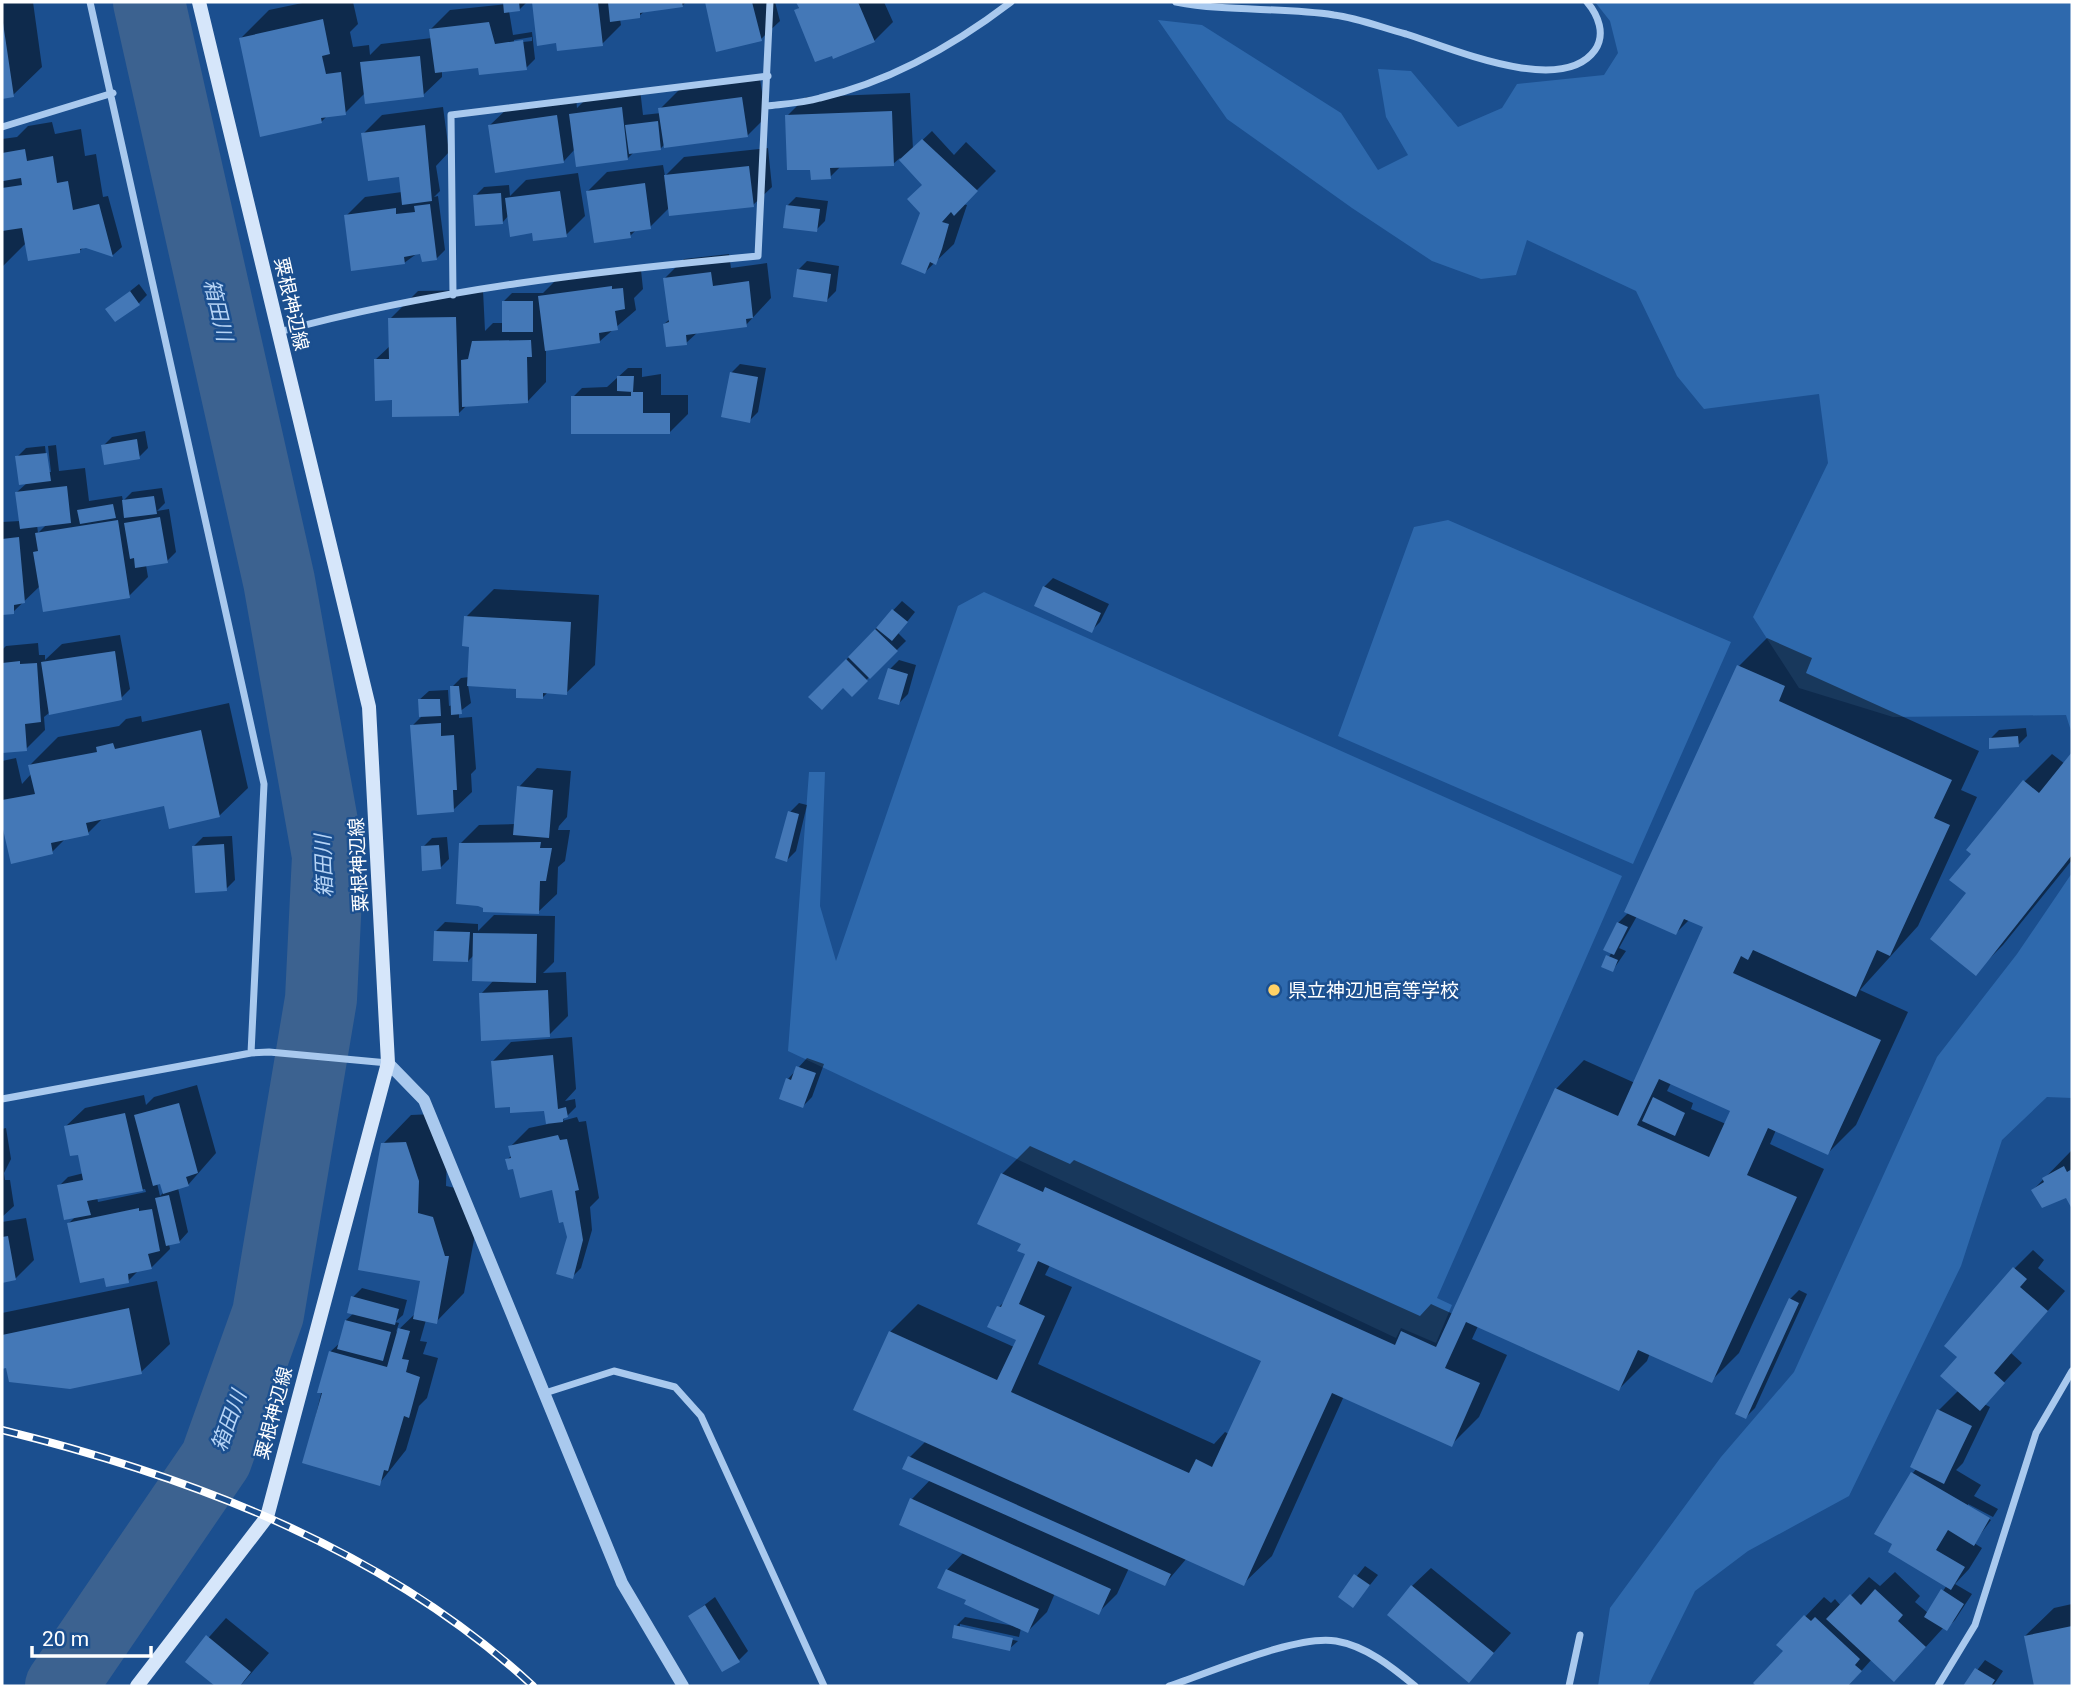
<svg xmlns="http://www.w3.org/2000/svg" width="2074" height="1688" font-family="Roboto,'Noto Sans JP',sans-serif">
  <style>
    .green { fill: #2e69ad }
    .shadow { fill: #0007; fill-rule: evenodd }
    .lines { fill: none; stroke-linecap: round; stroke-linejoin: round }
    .river { stroke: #3c6290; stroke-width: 72 }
    .building { fill: #4478b7; fill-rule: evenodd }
    .minor { stroke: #a9c9ee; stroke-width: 7 }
    .tertiary { stroke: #a9c9ee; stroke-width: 12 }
    .secondary { stroke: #d6e6fa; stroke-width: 14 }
    .rail-casing { stroke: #fff; stroke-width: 8 }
    .rail { stroke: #1b4f8f; stroke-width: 5; stroke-dasharray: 16; stroke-linecap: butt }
    .poi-dot { fill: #ffd166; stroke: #1b4f8f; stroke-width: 2.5 }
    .labels { text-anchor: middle; stroke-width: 5; stroke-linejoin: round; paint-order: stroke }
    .street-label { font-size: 19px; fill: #fff; stroke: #1b4f8f }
    .poi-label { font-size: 19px; fill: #fff; stroke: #1b4f8f; text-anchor: start }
    .water-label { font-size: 21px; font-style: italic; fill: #b5d3f5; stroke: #1b4f8f }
  </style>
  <rect width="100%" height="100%" fill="#1b4f8f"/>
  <path class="green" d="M1595 2H2072V734L2066 715 1893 717 1799 688 1753 617 1828 463 1819 394 1704 409 1677 376 1636 291 1527 240 1516 275 1481 279 1432 261 1352 208 1227 119 1158 20 1202 25 1341 113 1378 170 1408 155 1386 117 1378 69 1411 71 1458 127 1502 108 1517 84 1604 75 1618 53 1610 21Z
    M1448 520 1731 642 1633 864 1338 736 1414 527Z
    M984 592 1622 876 1437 1298 1452 1305 1436 1343 1401 1328 1396 1338 788 1051 809 772H825L820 906 836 961 958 606Z
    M2072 873V1098L2047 1097 2002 1140 1961 1266 1849 1496 1748 1551 1695 1591 1648 1686H1598L1610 1608 1721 1457 1794 1372 1937 1057 2017 954Z"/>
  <path class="shadow" d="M2 2H33L42 67 13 95 2 97Z
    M307 2H353L358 24 350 32 353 47 369 45 370 55 381 44 432 38 431 29 450 10 527 2 519 10 509 11 513 35 532 32 535 59 526 68 480 66 442 71V77L423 95 365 93 345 113 327 116 321 122 241 38 269 10ZM532 37V41L514 43V40Z
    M533 2H686L682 6 645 11 639 16 620 19 621 25 602 44 558 41 538 44Z
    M706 2H775L780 21 761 39 717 49Z
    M798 2H884L893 22 874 41 796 11 800 6Z
    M760 79 766 117 747 136 665 144 660 149 634 152 627 159 575 149 564 161 490 125 509 107 576 97 577 108 590 95 640 89 643 115 661 113 660 109 679 90Z
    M910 93 913 149 932 131 954 155 966 142 996 171 963 204 967 205 954 244 925 272 924 185 900 158 893 164 841 166 830 177 812 168 787 116 806 97Z
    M443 107 449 152 436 166 440 191 434 197 438 196 445 250 436 259 422 250 404 263 346 216 365 197 402 192 400 178 363 134 382 115Z
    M52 122 55 134 81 129 85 156 96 154 103 197 108 196 122 247 113 255 86 246 79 251 27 242 2 267V139L17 137 28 126Z
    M768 148 772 187 753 205 669 208 650 227 637 229 630 236 588 191 607 172 663 165 665 176 684 157Z
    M578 173 585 216 566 235 534 231 509 215 502 223 475 196 484 187 509 185 510 196 526 180Z
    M796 197 828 201 825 221 816 230 787 206Z
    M729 254 731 268 767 263 771 298 746 325 698 332 686 343 664 324 670 319 665 278 684 259Z
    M807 261 839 266 836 291 827 300 798 270Z
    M641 270 643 289 634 298 636 310 600 341 546 349V382L528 401 467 405 458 414 394 398 375 360 391 345 390 319 418 291 483 290 485 331 493 323H503V302L512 293H543L558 278Z
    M139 284 147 295 138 304 108 309Z
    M740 364 766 368 758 412 749 421 731 373Z
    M628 368H642V377L661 374V395H688V414L669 433 573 397 582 388 607 387Z
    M145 431 148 448 139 457 103 446 112 437Z
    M56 445 59 471 85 468 89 501 122 496 123 501 132 492 162 488 165 503 157 511 169 509 176 552 167 561 146 565 148 577 129 596 40 586 13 612 2 613V522L20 521 17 492 28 482 17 457 26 448 45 446 48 472H51L48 446ZM47 524 38 533 37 525Z
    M1053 578 1109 604 1100 622 1091 631 1044 587Z
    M494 589 599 595 595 665 566 693 548 692 542 698 518 687 468 685 471 703 459 712V718L472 717 476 769 471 774 472 792 453 810 412 726 421 717 419 700 429 691 448 690 449 706 453 705 452 687 461 678 469 677 471 645 466 617Z
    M902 601 915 612 898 633 906 641 852 694 843 686 811 697Z
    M120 635 130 689 121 698 49 713 44 717 45 730 26 749 2 751V650L6 646 38 643 39 655H45V660L62 644Z
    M1767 638 1812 658 1806 673 1979 751 1961 790 1977 797 1918 926 1860 990 1908 1012 1856 1125 1828 1153 1776 1130 1770 1144 1824 1169 1739 1353 1711 1381 1650 1353 1647 1361 1619 1389 1478 1326 1472 1339 1507 1355 1479 1417 1451 1445 1344 1396 1272 1556 1243 1584 1187 1558 1165 1584 1129 1568 1117 1594 1098 1613 1055 1593 1047 1612 1028 1631 1021 1628 1019 1637 960 1624V1628L1018 1641 1009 1649 954 1637 956 1626 965 1617 1020 1627 966 1603 968 1599 939 1587 947 1570 964 1552 901 1524 912 1499 931 1479 905 1468 910 1457 926 1441 855 1409 890 1332 918 1304 1014 1347 1018 1339 990 1326 999 1307 1007 1299 1027 1253 1020 1250 1023 1243 979 1223 1002 1174 1030 1146 1070 1164 1074 1160 1420 1316 1431 1304 1453 1314 1556 1089 1584 1060 1635 1083 1706 927 1690 919 1676 933 1637 916 1619 948 1626 951 1613 970 1603 966 1612 952 1605 949 1618 923 1629 912 1627 911 1739 666ZM1671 1083 1733 1111 1726 1124 1691 1109 1693 1103 1667 1091ZM1050 1265 1263 1360 1229 1434 1225 1432 1214 1444 1038 1364 1072 1287 1045 1275Z
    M899 660 916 665 908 694 899 703 890 669Z
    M229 703 248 788 219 816 165 803 104 817 88 833 66 838 52 852 12 861 2 817V761L16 758 22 784 32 773 30 765 58 737 119 726 126 719 141 716 142 722Z
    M2026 728 2027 736 2018 745 1990 739 1999 730Z
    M2052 754 2065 764 2072 755V860L2003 945 1975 973 1969 893 1973 853 2024 782Z
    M537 768 571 771 567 817 559 826 558 830H570L565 861 558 867 557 894 538 912 460 844 479 825 515 824 519 787Z
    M799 803 807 805 796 851 787 860 790 812Z
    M232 836 235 880 226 889 194 846 203 837Z
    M447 837 449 859 440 868 423 847 432 838Z
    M494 915 555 916 554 962 543 973 566 972 568 1016 549 1035 481 994 494 980 475 954 468 961 436 931 445 922 478 924V931Z
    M572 1037 576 1089 565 1101 575 1099 576 1107 562 1121 577 1117 579 1122 586 1121 599 1198 590 1207 592 1230 581 1268 572 1277 568 1237 553 1188 507 1160 512 1155 510 1147 529 1128 548 1124 546 1111 493 1061 511 1042Z
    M807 1058 824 1064 812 1097 803 1106 781 1098 788 1079Z
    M197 1085 216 1153 188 1185 178 1188 188 1232 179 1242 169 1244 170 1249 151 1268 139 1270 128 1281 105 1276 69 1223 76 1216 59 1186 68 1177 84 1173 79 1153 66 1126 85 1108 144 1095 146 1105 154 1097ZM161 1182 164 1192 160 1196 157 1183ZM145 1189 146 1192 98 1202 97 1197Z
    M434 1114 447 1152 446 1186 461 1189 476 1229 464 1293 436 1322 426 1320 420 1341 427 1342 423 1354 438 1358 427 1398 419 1406 406 1450 379 1484 308 1449 331 1351 341 1342 346 1320 354 1313 353 1297 362 1288 407 1300 403 1315 395 1322 399 1323 396 1332 416 1313 422 1280 383 1144 411 1115Z
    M6 1128 11 1159 4 1173 5 1180H10L14 1206 2 1217V1129Z
    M2072 1150V1206L2067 1196 2033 1190Z
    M26 1218 34 1260 16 1278 2 1281V1222Z
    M2033 1250 2044 1260 2038 1268 2065 1291 2011 1353 2022 1363 1984 1404 1990 1407 1963 1463 1956 1470 1981 1485 1974 1496 1998 1509 1993 1517 1968 1504V1508L1991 1520 1974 1543 1982 1548 1969 1569 1955 1584 1972 1594 1955 1620 1946 1629 1944 1627 1913 1661 1872 1659 1848 1686H1759L1756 1683 1785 1651 1778 1645 1824 1597 1831 1603 1835 1599 1841 1606 1869 1577 1880 1586 1895 1572 1920 1596 1915 1602 1928 1613 1947 1585 1912 1474 1917 1468 1939 1410 1959 1390V1357L2014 1269Z
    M157 1281 170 1344 141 1372 2 1367V1313Z
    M1799 1290 1807 1294 1755 1408 1746 1417 1790 1299Z
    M1365 1566 1378 1575 1353 1606 1340 1597Z
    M1431 1568 1511 1633 1469 1681 1412 1586Z
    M715 1597 748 1651 739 1660 690 1616Z
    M2072 1604V1686H2036L2025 1636 2054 1608Z
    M226 1618 269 1653 240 1686H218L187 1662Z
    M1985 1660 2003 1671 1993 1686H1965Z"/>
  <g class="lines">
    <path class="river" d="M61 1686 216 1459 268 1314 321 999 328 856 279 581 149 2"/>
  </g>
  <path class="building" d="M503 2H519L520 11 504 13Z
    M532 2H598L603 46 557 51 556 43 537 46Z
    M608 2H682L683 7 640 13V18L610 22Z
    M705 2H752L762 41 716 52Z
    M796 2H858L875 42 833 59 832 56 815 62 794 10 799 8Z
    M2 16 14 97 2 99Z
    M323 19 330 54 322 56 326 74 341 72 346 115 321 118 322 123 260 137 239 38Z
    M489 22 495 44 523 40 527 70 479 75 478 68 435 73 429 29Z
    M420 56 424 97 365 104 360 62Z
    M742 97 748 137 664 148 658 108Z
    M622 107 628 160 576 167 569 114Z
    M892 111 894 166 830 168 831 179 811 180 810 170H787L785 115Z
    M557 115 564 163 495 173 488 125Z
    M658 121 661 150 629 154 625 125Z
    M425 125 432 201 402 205 399 177 368 181 361 133Z
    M922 139 978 191 954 216 951 212 942 222 949 224 942 249 936 265 930 262 925 274 901 264 920 213 907 199 922 185 899 160Z
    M25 149 27 161 53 156 57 183 68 181 73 210 99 204 113 257 86 248 80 249V253L28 261 22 228 2 231V188L22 185 21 178 3 181 2 153Z
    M749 166 754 207 669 216 664 175Z
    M645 183 651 229 630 232 631 238 594 243 586 191Z
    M560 191 567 237 533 241 532 233 510 237 505 198Z
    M501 193 503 224 475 226 473 195Z
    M430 204 437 260 422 262 420 254 404 257 405 264 351 271 344 215 396 208V214L415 212 414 206Z
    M786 205 820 209 817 232 783 228Z
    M797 269 831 274 827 302 793 297Z
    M711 272 713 286 749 281 753 318 746 319 747 327 686 335 687 345 666 347 663 324 669 322 663 278Z
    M612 286V289L623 288 625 309 615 311 618 330 599 333 600 343 545 351 538 296Z
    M130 291 140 305 115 322 105 309Z
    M502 301H533V332H502Z
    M456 317 459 416 392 417V400L375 401 374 359H389L388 318Z
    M531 340 532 357H527L528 403 462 407 461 360 468 359 472 341Z
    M730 372 758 377 750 423 721 417Z
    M617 376H634L633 392 617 391Z
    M631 392H643V413H670V434H571V396H631Z
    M137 439 140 459 104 465 101 445Z
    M47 453 51 481 19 485 15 456Z
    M67 486 71 523 20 529 15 492Z
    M154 496 157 514 124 518 122 500Z
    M113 504 116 518 80 524 77 510Z
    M160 517 168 563 135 568 134 558 130 559 124 523Z
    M118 520 130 598 43 612 33 552 38 551 35 533Z
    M19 537 25 603 14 605V614L2 615V539Z
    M1043 586 1101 613 1092 633 1034 606Z
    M892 609 908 622 892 641 876 628Z
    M464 616 571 622 567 695 543 693V699L516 698V689L467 686 469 647 462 646Z
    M875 629 898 651 870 679 848 657Z
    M115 651 122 700 49 715 41 662Z
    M846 659 868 681 852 697 843 688 822 710 808 697Z
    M20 661V664L37 663 41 722 25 724 27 751 2 753V663Z
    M1737 665 1785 686 1779 701 1952 780 1934 818 1950 825 1890 956 1877 950 1856 997 1753 950 1748 960 1741 956 1733 973 1881 1040 1828 1155 1768 1128 1747 1175 1797 1197 1712 1383 1638 1350 1619 1391 1466 1322 1445 1368 1480 1383 1452 1447 1332 1393 1244 1586 853 1410 889 1331 997 1380 1016 1340 987 1327 997 1306 1001 1307 1025 1254 1017 1251 1021 1244 977 1224 1001 1173 1043 1192 1045 1187 1395 1345 1401 1331 1436 1347 1555 1088 1618 1116 1703 927 1684 919 1676 935 1624 912ZM1659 1079 1730 1111 1709 1157 1637 1125ZM1038 1261 1261 1361 1212 1467 1196 1459 1189 1473 1011 1392 1045 1316 1019 1304Z
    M888 668 908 674 899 705 878 699Z
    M450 686H459L462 714 451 715Z
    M418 699H440L441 716 419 717Z
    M441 723V736L454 735 457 790H453L454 812 417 815 410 725Z
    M201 730 220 817 169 829 164 806 86 823 89 835 51 843 53 854 11 864 2 825V800L35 794 28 765 97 752 96 747 113 743 115 749Z
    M2018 736 2019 747 1989 749V738Z
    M2072 752V855L1976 976 1930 939 1966 893 1949 880 1971 854 1966 850 2023 780 2039 793Z
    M517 786 553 790 549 838 513 835Z
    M788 811 799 814 787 862 775 858Z
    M541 842 540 848H552L546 881H540L539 914 483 912V908L478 906 456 904 459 843Z
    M224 844 227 891 195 893 192 846Z
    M439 845 441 869 422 871 421 846Z
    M1617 922 1628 927 1614 955 1603 950Z
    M434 931 470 932 468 962 433 961Z
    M473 933 537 934 536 983 472 981Z
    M1606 955 1618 960 1613 972 1601 967Z
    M548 990 550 1037 481 1041 479 993Z
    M553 1055 558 1109 566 1107 568 1117 563 1119V1122L546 1124 544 1111 510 1113V1107L495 1108 491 1061Z
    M796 1066 816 1073 803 1108 779 1099 786 1078 791 1080Z
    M1653 1097 1685 1113 1675 1136 1642 1121Z
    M179 1103 198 1173 186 1177 189 1186 163 1194 160 1184 153 1186 134 1115Z
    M125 1113 143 1191 87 1201 91 1215 64 1220 57 1185 83 1180 78 1155 70 1156 64 1126Z
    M558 1135 560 1140 567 1139 579 1190 575 1191 583 1240 573 1279 556 1274 567 1237 563 1222 559 1223 552 1190 520 1198 513 1169 508 1170 505 1159 511 1158 508 1146Z
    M406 1142 419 1181 418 1213 433 1217 445 1256H449L437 1324 413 1319 420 1281 358 1270 381 1143Z
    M2064 1166 2067 1172 2072 1169V1209L2066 1198 2042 1208 2031 1190 2044 1182 2042 1178Z
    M169 1195 180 1243 166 1246 155 1198Z
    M139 1208V1211L152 1209 160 1251 148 1254 152 1269 128 1274 129 1283 106 1287 104 1278 80 1283 67 1223Z
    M8 1236 16 1280 2 1283V1237Z
    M2013 1267 2027 1279 2020 1287 2048 1311 1994 1373 2005 1383 1980 1411 1940 1376 1957 1357 1944 1346Z
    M351 1296 399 1309 395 1325 347 1313Z
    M1789 1298 1799 1303 1746 1419 1735 1414Z
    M129 1308 142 1374 70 1389 9 1382 6 1368 2 1369V1335Z
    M345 1320 391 1332 383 1361 337 1349Z
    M398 1328 410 1331 402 1359 409 1360 406 1372 420 1377 409 1418 404 1416 388 1471 384 1470 380 1486 302 1463 322 1393H317L329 1351 387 1367Z
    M1937 1409 1972 1426 1944 1484 1910 1467Z
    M908 1456 1171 1574 1165 1586 902 1469Z
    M1911 1472 1990 1518 1974 1546 1948 1530 1936 1550 1965 1567 1951 1590 1888 1552 1892 1544 1874 1534Z
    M910 1498 1111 1589 1099 1615 899 1525Z
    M946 1569 1039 1609 1028 1633 964 1604 966 1600 937 1588Z
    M1354 1574 1370 1585 1353 1608 1338 1597Z
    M1411 1585 1494 1653 1469 1683 1387 1615Z
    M1875 1589 1903 1615 1898 1621 1926 1647 1894 1682 1826 1619 1850 1594 1861 1605Z
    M1941 1589 1964 1604 1947 1631 1924 1617Z
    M705 1605 740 1662 722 1672 688 1616Z
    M1804 1615 1811 1621 1815 1617 1860 1659 1855 1665 1862 1671 1848 1686H1756L1753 1683 1783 1651 1776 1645Z
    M954 1625 1013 1638 1010 1651 952 1638Z
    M2072 1626V1686H2034L2024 1636Z
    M206 1635 251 1672 240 1686H215L185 1662Z
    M1975 1668 1995 1680 1991 1686H1963Z"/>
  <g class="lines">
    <path class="minor" d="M90 2 264 784 251 1053
      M1176 2C1228 12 1281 7 1334 15 1358 18 1383 28 1406 34 1451 48 1562 97 1595 50 1606 34 1598 15 1587 2
      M767 106C784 104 803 103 820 98 889 82 956 44 1011 2
      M2 127 113 93
      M453 295 451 115 768 76
      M279 332C435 289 598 271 758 256L770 2
      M2 1099 251 1053 269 1052 388 1063
      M545 1393 614 1371 675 1387 701 1416 824 1686
      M1169 1686C1209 1673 1297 1634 1336 1641 1366 1646 1392 1667 1415 1686
      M1569 1686 1580 1635
      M1938 1686 1975 1625 2036 1433 2072 1371"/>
    <path class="tertiary" d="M388 1063 424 1100 622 1583 683 1686"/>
    <path class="secondary" d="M137 1686 267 1517 388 1063 369 707 199 2"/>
    <defs>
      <path id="rail" d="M2 1430C193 1477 386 1550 533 1686"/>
    </defs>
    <use href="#rail" class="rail-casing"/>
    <use href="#rail" class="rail"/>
  </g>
  <circle class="poi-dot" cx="1274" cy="990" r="7"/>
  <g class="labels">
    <g class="street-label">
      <text transform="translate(292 304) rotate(77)" y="7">粟根神辺線</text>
      <text transform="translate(358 865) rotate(-93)" y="7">粟根神辺線</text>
      <text transform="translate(273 1413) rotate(-75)" y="7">粟根神辺線</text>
    </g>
    <g class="poi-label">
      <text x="1288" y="997">県立神辺旭高等学校</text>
    </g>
    <g class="water-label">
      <text transform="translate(218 310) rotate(77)" y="7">箱田川</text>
      <text transform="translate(324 866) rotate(-92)" y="7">箱田川</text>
      <text transform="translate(229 1421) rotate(-70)" y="7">箱田川</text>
    </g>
  </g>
  <rect width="2074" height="1688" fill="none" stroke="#ffffff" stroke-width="7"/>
  <path d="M32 1646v10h119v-10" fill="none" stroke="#ffffff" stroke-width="3.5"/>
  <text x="42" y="1646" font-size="21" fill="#ffffff" stroke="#1b4f8f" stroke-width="5" paint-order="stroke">20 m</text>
</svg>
